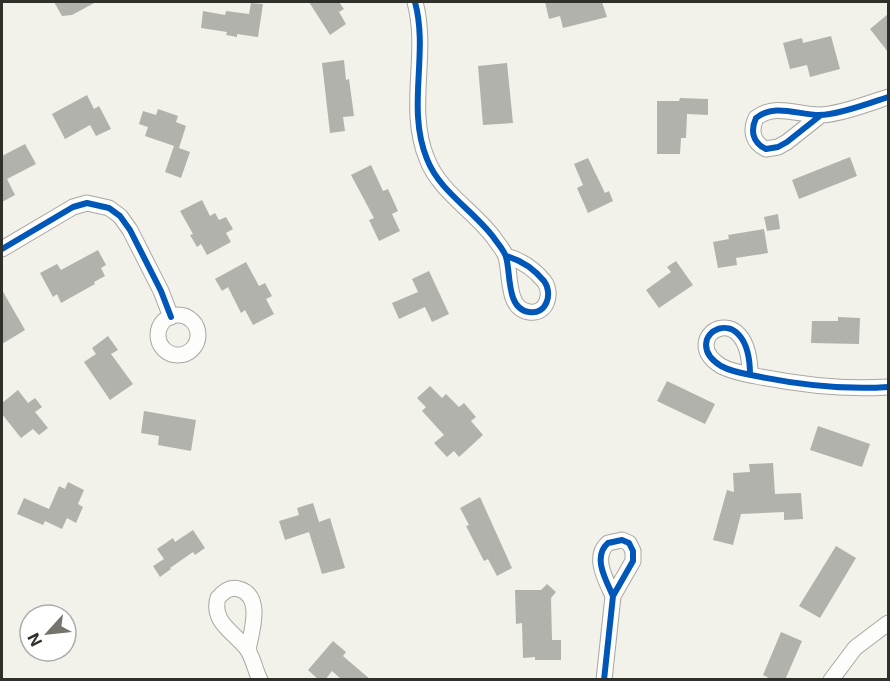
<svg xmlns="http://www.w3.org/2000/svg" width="890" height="681" font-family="Inter,sans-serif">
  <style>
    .building { fill: #b2b2ad }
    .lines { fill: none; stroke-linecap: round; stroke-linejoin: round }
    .minor-casing { stroke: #a8a7a1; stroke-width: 17 }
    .minor { stroke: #fdfdfc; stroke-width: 15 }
    .cycleway-casing { stroke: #fff; stroke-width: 10 }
    .cycleway { stroke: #0057b8; stroke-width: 6 }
  </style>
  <rect width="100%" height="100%" fill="#f2f1ea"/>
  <path class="building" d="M54 2H96L72 15 62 16Z
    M309 2H339L344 9 339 12 346 24 330 35Z
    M545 2H602L607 17 563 28 560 16 549 19Z
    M251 3 263 4 258 37 237 34V37L226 35 227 32 201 28 203 11 225 15 226 11 249 14Z
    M888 14V52L870 29Z
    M831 36 840 69 810 77 807 65 790 69 783 43 802 38 803 43Z
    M344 60 346 80 349 79 354 116 343 117 345 131 330 133 322 63Z
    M507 63 513 123 483 125 478 66Z
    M87 95 94 109 99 106 111 129 96 136 90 125 65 139 52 114Z
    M680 98 708 99V115L687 114 686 138H681L680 154H657V101H679Z
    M158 109 178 116 176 122 186 126 179 148 190 152 181 178 165 172 174 146 145 136 148 127 139 124 143 111 156 115Z
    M25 144 36 164 7 179 15 195 2 202V156Z
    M850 157 857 176 799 199 792 180Z
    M588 158 605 193 609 191 613 201 588 213 577 188 583 185 574 164Z
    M371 165 383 191 388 189 398 211 392 214 400 231 379 241 369 220 374 218 351 175Z
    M202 200 210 216 215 213 219 220 226 217 233 229 226 233 231 242 207 255 201 244 197 247 190 235 193 234 180 211Z
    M778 214 780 229 767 231 764 217Z
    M764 229 768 253 736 258 737 265 718 268 713 242 729 239 728 235Z
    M98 250 106 265 101 268 105 276 94 282 95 284 61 303 57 294 53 297 40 273 57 264 61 270Z
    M676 261 693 285 659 308 646 290 671 272 667 267Z
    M246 262 259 286 265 283 272 296 266 299 274 314 253 325 245 310 241 313 228 287 222 291 215 279Z
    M429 271 449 314 432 322 425 307 399 319 392 303 418 292 412 279Z
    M2 290 25 330 2 344Z
    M838 317 860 318 859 344 811 343 812 321H838Z
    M108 336 118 350 111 354 133 384 110 400 84 362 96 354 92 348Z
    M667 381 715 404 705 424 657 401Z
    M430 386 442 398 446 394 459 407 464 403 476 417 471 421 483 435 459 457 454 451 447 457 434 443 444 435 422 411 426 407 417 398Z
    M18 390 28 403 35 398 42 407 35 412 48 428 39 435 33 429 21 438 2 414V403Z
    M144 411 196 420 191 451 158 445 159 436 141 433Z
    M818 426 870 444 862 467 810 450Z
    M773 463 775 494 801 493 803 519 784 520V512L741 514 733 545 713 540 727 490 734 492 733 473 750 472 749 464Z
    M68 482 84 490 78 504 83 507 76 523 67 518 62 529 45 521 43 525 17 514 24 498 49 509 59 486 65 489Z
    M480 497 512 568 497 576 488 559 484 561 466 526 469 525 460 508Z
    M313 503 319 522 330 518 345 568 322 574 309 532 285 540 279 521 299 515 297 508Z
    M193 530 205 548 195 555 193 552 170 568 171 569 160 577 153 566 164 559 157 549 173 538 175 542Z
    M836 546 856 558 820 618 799 606Z
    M547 584 556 592 551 598 552 640H561V660H535V657L523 658 522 623 516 624 515 590H541Z
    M781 632 802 641 785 680H773L763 675Z
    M333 641 346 652 343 656 371 680H342L332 671 325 680H319L308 670Z"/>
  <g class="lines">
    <defs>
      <path id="minor" d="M415 2C429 54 406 108 427 159 439 191 474 211 494 238 498 244 504 250 506 257 511 273 506 309 529 312 547 315 553 293 544 281 534 269 521 260 506 256
        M821 115 787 142 778 147 766 149C753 143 750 131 756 118 775 103 797 115 820 115 838 115 870 103 888 97
        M2 249 73 207 87 203 109 208 120 216 130 230 161 291 171 317
        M158 335a20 20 0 1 1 40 0a20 20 0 1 1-40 0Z
        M750 375C750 293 675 337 721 366 732 372 745 374 756 376 800 385 844 390 888 387
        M248 650C251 633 264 596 239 589 230 586 223 592 218 598 211 622 234 632 247 649 253 657 255 670 260 680
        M604 680 613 596 633 561V551L629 543 622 540 608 543C592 557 606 580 613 596
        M831 680 855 648 888 623"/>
    </defs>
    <use href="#minor" class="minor-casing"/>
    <use href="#minor" class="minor"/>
    <defs>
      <path id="cycleway" d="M415 2C429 54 406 108 427 159 439 191 474 211 494 238 498 244 504 250 506 257 511 273 506 309 529 312 547 315 553 293 544 281 534 269 521 260 506 256
        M821 115 787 142 778 147 766 149C753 143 750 131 756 118 775 103 797 115 820 115 838 115 870 103 888 97
        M2 249 73 207 87 203 109 208 120 216 130 230 161 291 171 317
        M750 375C750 293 675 337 721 366 732 372 745 374 756 376 800 385 844 390 888 387
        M604 680 613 596 633 561V551L629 543 622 540 608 543C592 557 606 580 613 596"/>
    </defs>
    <use href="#cycleway" class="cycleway-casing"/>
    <use href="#cycleway" class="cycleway"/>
  </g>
  <rect width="890" height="681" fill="none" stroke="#30302a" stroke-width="6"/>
  <g transform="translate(48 633) rotate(243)"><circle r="28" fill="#ffffff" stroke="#acacaa" stroke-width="1.5"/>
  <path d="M0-4.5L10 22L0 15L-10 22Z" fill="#74746d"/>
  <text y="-9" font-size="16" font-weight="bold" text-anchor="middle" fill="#30302a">N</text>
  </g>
</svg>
